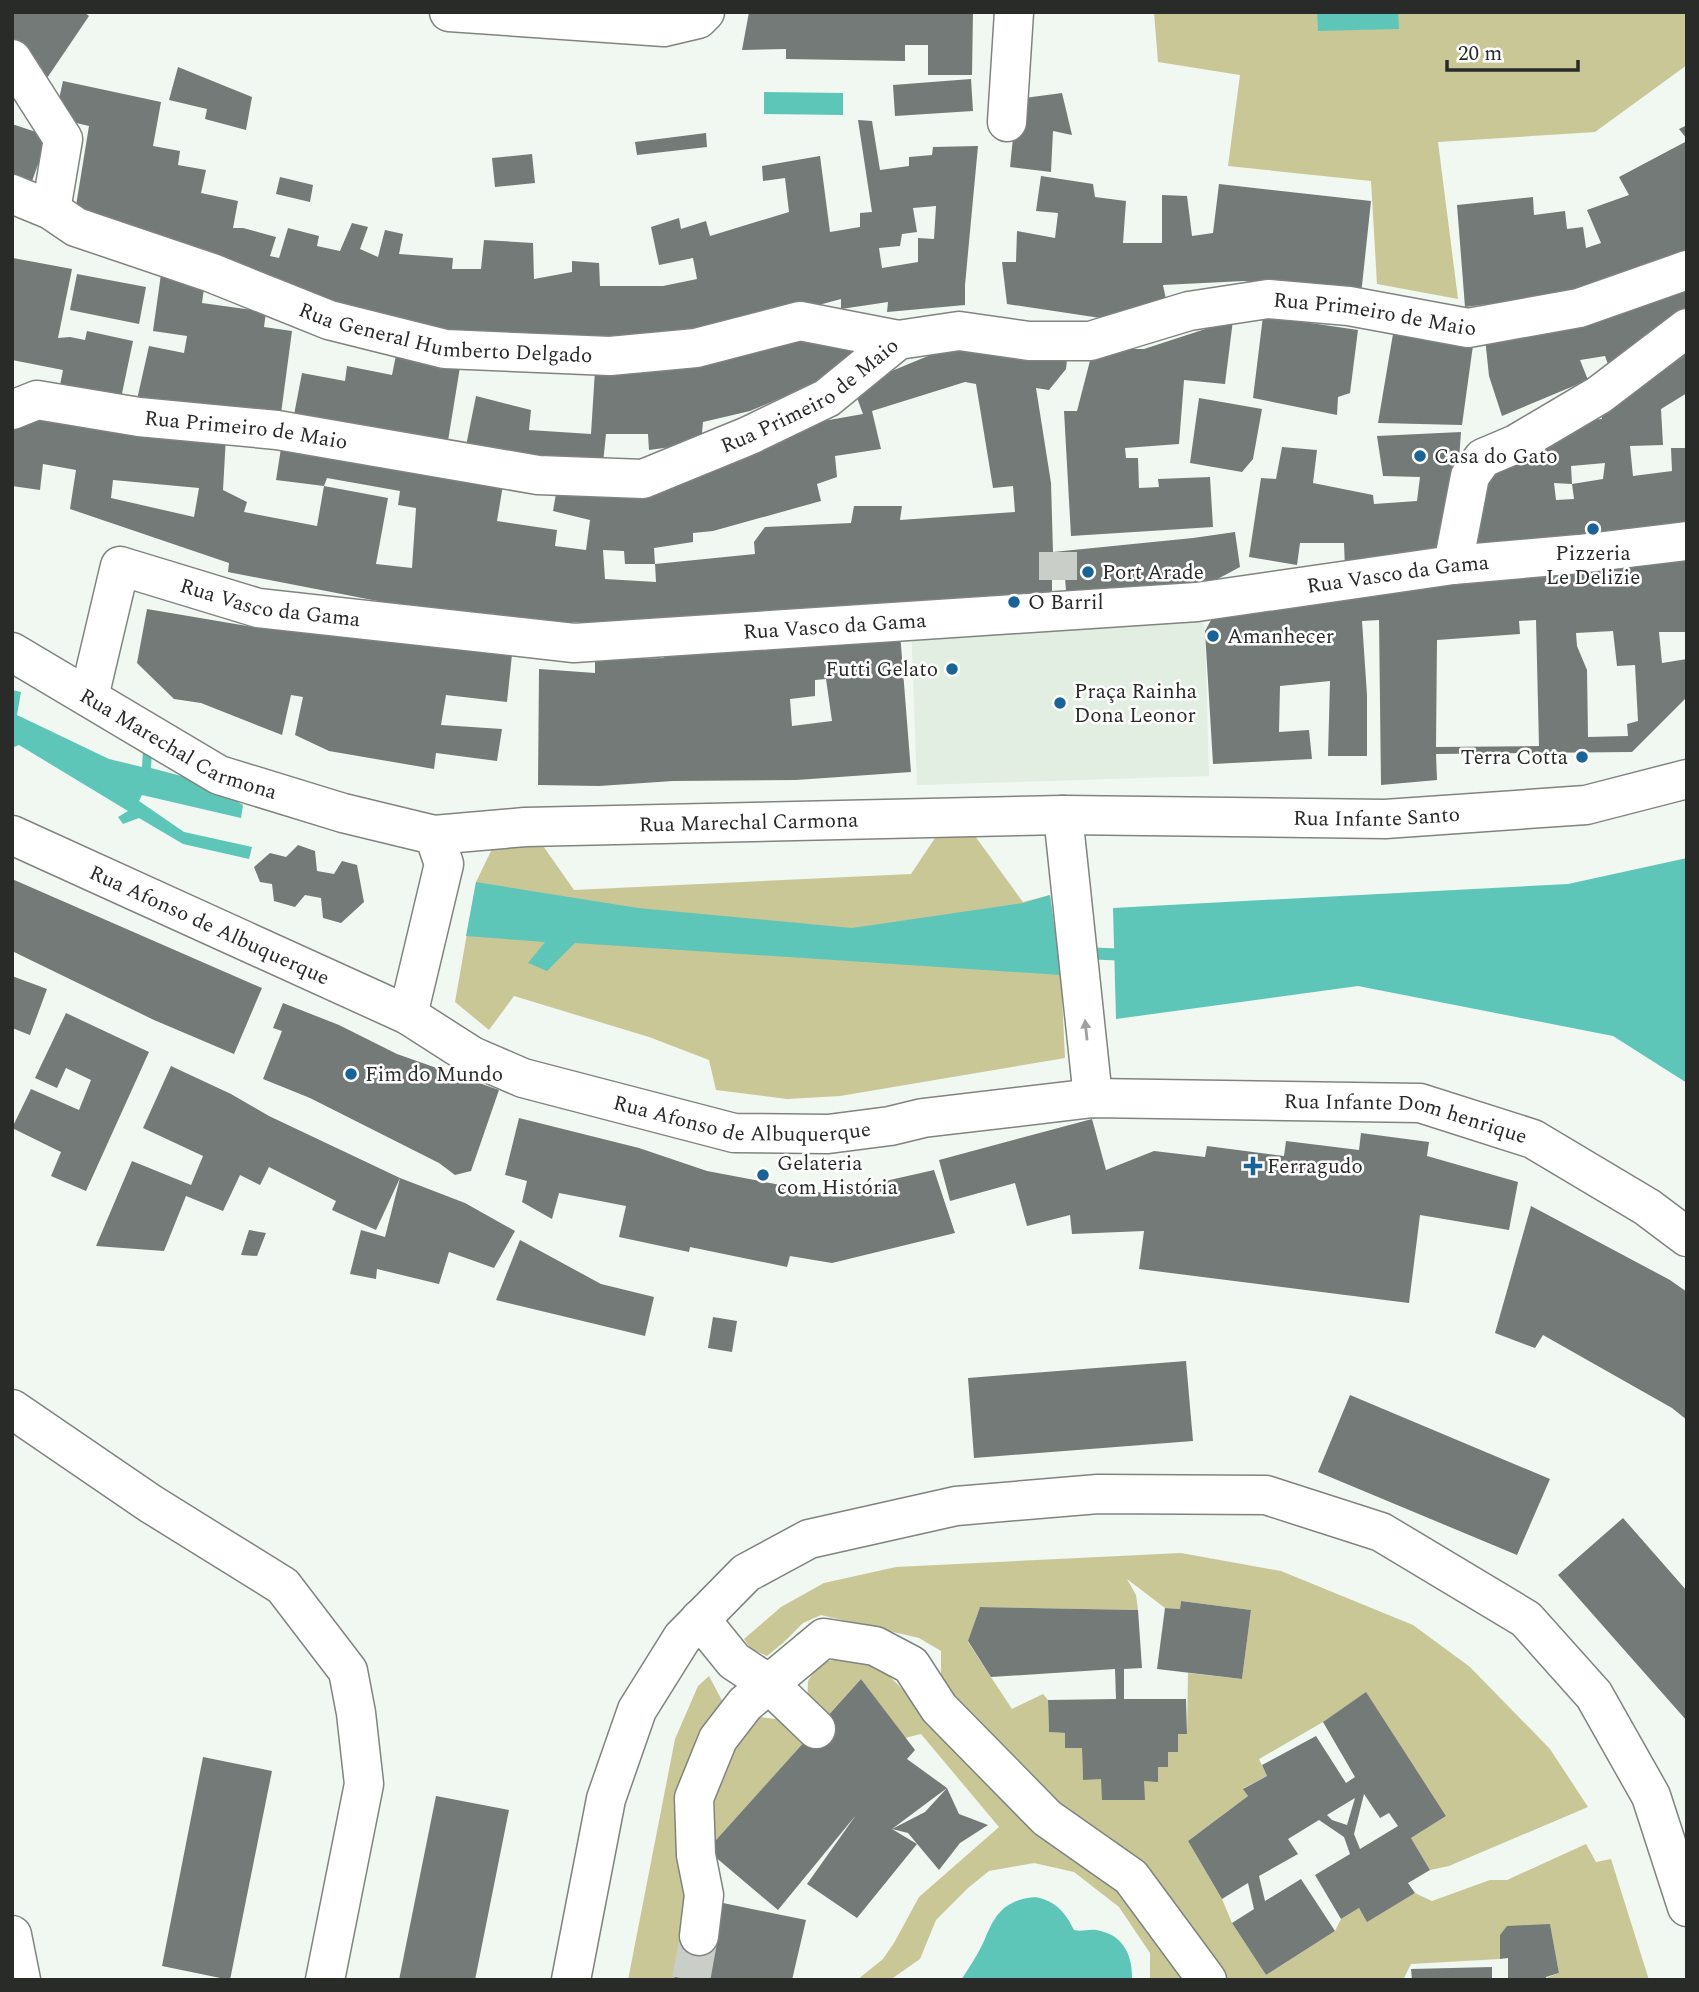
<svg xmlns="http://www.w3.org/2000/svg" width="1699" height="1992" font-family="Spectral,serif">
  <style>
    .built { fill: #e2eee2 }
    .green { fill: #c9c796; fill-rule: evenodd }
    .water { fill: #5dc6b9 }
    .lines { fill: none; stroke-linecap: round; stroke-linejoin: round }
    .stream { stroke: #5dc6b9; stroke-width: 12 }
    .building { fill: #747a77; fill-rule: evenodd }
    .street-tunnel { stroke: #c9cec9; stroke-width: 38; stroke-dasharray: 38 19; stroke-linecap: butt }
    .street-casing { stroke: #7f847f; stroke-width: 41 }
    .secondary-casing { stroke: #7f847f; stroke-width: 41 }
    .street { stroke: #fff; stroke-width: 38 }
    .secondary { stroke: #fff; stroke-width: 38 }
    .oneway { fill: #9fa09f }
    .poi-dot { fill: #196397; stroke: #fff; stroke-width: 2.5 }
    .labels { text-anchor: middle; stroke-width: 5; stroke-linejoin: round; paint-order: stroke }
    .street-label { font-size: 21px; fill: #292b29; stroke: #fff }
    .poi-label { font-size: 21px; fill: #292b29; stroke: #fff; text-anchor: start }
  </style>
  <rect width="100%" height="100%" fill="#f1f7f1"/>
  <path class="built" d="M1197 602 1205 631 1209 776 917 785 911 622Z"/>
  <path class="green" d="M1154 12H1687V65L1595 132 1438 142 1458 299 1377 284 1371 181 1228 166 1240 75 1158 62Z
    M937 835 975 836 1023 902 1050 895 1061 975 1065 1058 840 1096 787 1099 716 1090 709 1060 649 1037 514 996 489 1030 455 1002 476 882 492 849 541 843 574 890 911 874Z
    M1181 1553 1281 1571 1413 1625 1470 1667 1550 1749 1588 1807 1449 1866 1430 1870 1411 1838 1446 1816 1366 1693 1323 1722 1259 1759 1267 1776 1244 1788 1248 1796 1188 1841 1222 1899 1232 1923 1266 1975 1335 1931 1341 1919 1359 1908 1367 1921 1415 1893 1432 1901 1490 1880H1507L1586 1844 1596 1862 1611 1859 1649 1980H1541L1559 1973 1550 1925 1500 1935V1959L1411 1964 1403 1980H1219L1061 1812 941 1693V1651L919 1638 821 1615 803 1623 783 1643 767 1656 751 1649 744 1639 781 1607 824 1583 896 1567ZM1127 1579 1165 1608 1180 1609 1181 1601 1251 1610 1242 1679 1188 1673 1187 1734H1178L1168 1752V1767H1158V1781H1144V1800H1103L1101 1779H1083L1082 1748H1065V1733L1049 1732 1048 1700 1043 1694 1012 1709 968 1642 980 1607 1138 1610 1136 1595Z
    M847 1658 880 1667 1036 1821 1091 1859 1196 1980H1150V1953L1119 1907 1074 1872 1034 1863 989 1871 968 1888 936 1920 920 1959 890 1980H857L883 1959 894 1943 919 1897 999 1827 921 1734 905 1738 861 1679 821 1723 807 1708 808 1681 820 1662Z
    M709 1676 727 1710 674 1980H628L675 1739 698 1686Z
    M754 1716 782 1720 810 1736 707 1850 714 1785 732 1748Z"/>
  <path class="water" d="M1317 12H1398L1399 29 1318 31Z
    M764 92 843 93V115L764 114Z
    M12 690 21 692 17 715 109 759 142 767 143 750 152 751 151 768 204 782 243 805 241 818 142 795 139 801 184 832 252 847 249 859 183 844 139 818 123 824 118 817 128 811 19 745 12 748Z
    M1687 858V1083L1613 1036 1358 986 1116 1019 1113 908 1568 884Z
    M476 882 638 908 852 928 1023 903 1050 895 1061 975 575 943 547 971 528 963 545 942 466 936Z
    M1035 1897C1056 1901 1065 1912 1074 1930 1082 1932 1088 1929 1096 1930 1123 1934 1133 1955 1132 1980H961C969 1968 978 1954 984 1941 995 1914 1004 1900 1035 1897Z"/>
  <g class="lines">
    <path class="stream" d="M1082 953 1130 955"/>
  </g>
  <path class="building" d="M12 12H84L89 16 43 84 12 39Z
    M749 12H973L972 75H928V45H905V61L786 59V49L742 50Z
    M178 67 252 97 246 130 205 119 207 109 169 100Z
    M971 79 973 111 895 116 893 85Z
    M63 81 161 102 153 146 180 151 178 165 206 170 201 193 238 201 233 228H243L276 237 270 256 279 258 288 228 319 236 317 246 340 251 352 223 368 227 360 249 378 257 385 230 403 234 399 254 453 258 452 269H481L484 240 533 243 534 279 572 272V261L599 263 600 286H663L697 279 693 258 659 265 651 227 679 218 681 229 706 221 710 236 789 212 785 178 763 181 762 166 820 156 830 232 860 227V213L872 212 858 120 872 121 880 170 909 166V157L932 155 933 147 978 146 965 285V305L887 312 888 302 841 309V299L718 332 554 340 397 326 74 218 89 126 55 118ZM936 206 934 239 918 238V262L882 268 879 248 900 246 902 234 917 232 913 208Z
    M1062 93 1072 135 1053 131 1051 172 1010 167 1017 99Z
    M12 124 48 136 30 187 12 180Z
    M1687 125V139L1679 129Z
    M706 133 707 147 637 155 635 142Z
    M1687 141V250L1592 291 1465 307 1457 205 1533 197 1534 215 1565 211 1567 229 1583 227 1586 248 1601 243 1587 210 1629 195 1619 177Z
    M532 154 535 183 495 187 492 158Z
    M1041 176 1093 184 1095 197 1126 201 1123 243H1162V195L1187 196 1192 236 1213 233 1219 184 1371 201 1361 295 1244 281 1163 285 1168 309 1107 319 1007 304 1002 262H1016L1017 231 1055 238 1058 213 1036 211Z
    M280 177 313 185 310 202 276 194Z
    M13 258 72 269 58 338 70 337 85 340 87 331 133 341 120 403 59 390 63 370 12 360Z
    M77 274 146 287 139 324 70 310Z
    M161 274 205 281 202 303 266 312 264 327 292 331 280 421 136 404 149 346 184 353 187 336 153 331Z
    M1687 282V310L1610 370 1605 356 1580 360 1588 380 1502 416 1489 376 1485 338Z
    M1263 316 1358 330 1350 393 1338 397 1337 415 1253 398Z
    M1233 320 1225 384 1184 380 1179 444 1125 448 1126 458H1138L1139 488 1159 487 1158 479 1210 477 1213 527 1071 536 1064 411H1077L1093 349H1144Z
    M1394 328 1474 338 1462 425 1378 423Z
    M810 330 867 343 825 379 750 411 703 422 701 443 649 450 648 434H606L603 463 465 451 476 396 531 410 529 430 591 434 595 370Z
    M957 344 1068 350 1066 369 1049 390 1036 388 1051 483 1053 552 1193 538 1235 532 1240 567 1199 589 1067 603 1065 578 1052 579V602L658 622H550L488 613 486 622 228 572 229 563 70 509 76 470 43 464 40 490 12 486V427L25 420H52L226 436 223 490 247 502 244 512 317 526 324 486 388 498 376 564 412 568 416 508 398 505 400 491 327 478 324 486 276 480 282 442 504 479 497 521 557 530 555 546 586 550 590 520 553 511 557 488 795 426 863 414 853 387ZM965 382 976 384 993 488 1013 486 1015 512 900 520 902 506H854L851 523 765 527 754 542 755 554 655 564 654 548 693 542V533L713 531 821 501 817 484 837 477 835 456 881 449 872 411ZM113 480 199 488 194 517 111 498ZM603 550 624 551 625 564H655L656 582 605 579Z
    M1687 345V393L1661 409 1663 445 1630 446 1633 476 1672 471 1671 448H1687V524L1577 538 1470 543 1469 506 1513 454 1567 422 1602 419 1600 404ZM1605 463 1603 479 1572 484 1574 499 1556 500 1554 483 1572 484 1571 466Z
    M396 355 460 367 448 441 293 420 302 373 345 381 347 366 392 375Z
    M1199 398 1262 409 1253 459 1242 472 1190 463Z
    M1461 432 1457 487 1445 551 1345 569 1344 543H1300L1297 565 1249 557 1261 478 1276 479 1282 447 1317 450 1313 483 1373 495 1374 504 1417 501 1420 477 1383 476 1377 436Z
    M1687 551V632H1659L1662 663 1687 659V697L1632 752 1436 754 1437 780 1381 785 1379 620 1362 621 1367 695V756H1328L1330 681 1280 686 1279 732 1309 730 1312 759 1213 764 1205 631 1216 611ZM1536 620 1539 746 1436 747 1437 640 1520 634 1519 621ZM1613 631 1617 666 1635 665 1638 721 1627 724 1628 736 1588 737 1587 670 1577 646 1576 633Z
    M147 609 259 628 300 627 513 645 507 702 446 695 441 725 502 729 497 761 436 753 434 769 329 751 295 735 303 697 291 695 282 735 201 703 174 699 137 663Z
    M900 633 911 772 796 780 673 781 599 786 538 785 539 669 595 673V660L664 658 663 649ZM826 679 832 721 792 726 790 699 815 696V680Z
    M298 845 315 851 317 871 334 874 342 861 357 865 364 902 341 923 323 918 321 898 305 895 295 907 274 901 272 884 260 882 254 867 270 853 286 857Z
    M12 879 262 988 234 1054 154 1020 12 951Z
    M12 976 47 989 30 1035 12 1028Z
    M283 1003 339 1025 397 1054 499 1090 471 1171 455 1175 439 1163 310 1098 263 1079 282 1031 273 1028Z
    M66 1013 149 1052 86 1191 51 1176 61 1152 12 1128 31 1089 79 1110 91 1080 66 1068 57 1088 35 1078Z
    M171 1066 231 1094 269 1116 400 1178 376 1230 332 1210 336 1201 269 1167 260 1185 240 1175 223 1211 186 1196 164 1251 96 1246 132 1161 191 1185 203 1156 143 1128Z
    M519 1118 639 1148 707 1171 828 1194 934 1170 955 1233 832 1263 790 1256 787 1267 690 1247 689 1252 619 1237 626 1206 559 1193 552 1219 522 1202 527 1181 505 1175Z
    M1092 1119 1106 1170 1154 1151 1205 1157 1207 1146 1284 1156 1286 1141 1359 1150 1361 1133 1429 1142 1427 1156 1518 1182 1509 1230 1420 1215 1409 1303 1139 1269 1144 1231 1072 1234 1070 1215 1027 1226 1015 1183 950 1201 939 1160Z
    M400 1178 465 1203 515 1231 494 1268 449 1252 439 1284 377 1269 376 1279 350 1274 361 1230 385 1237Z
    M1531 1206 1670 1280 1687 1292V1420L1672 1408 1543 1335 1535 1348 1495 1333Z
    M249 1230 266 1233 257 1256 241 1255Z
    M520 1240 601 1284 654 1297 645 1336 496 1300Z
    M713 1317 737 1321 732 1352 708 1348Z
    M1186 1361 1193 1441 974 1458 968 1378Z
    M1350 1395 1550 1479 1517 1555 1318 1472Z
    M1623 1518 1687 1591V1721L1558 1575Z
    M1181 1601 1251 1610 1242 1679 1157 1669 1165 1608 1180 1609Z
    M980 1607 1138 1610 1142 1668 1124 1669V1699H1186L1187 1734H1178V1752H1168V1767H1158V1782L1144 1781 1145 1800H1102L1101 1779 1083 1780 1082 1748H1065V1733L1049 1732 1048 1700 1116 1699 1115 1669 991 1677 968 1641Z
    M861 1679 915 1750 907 1759 947 1788 892 1829 925 1812 947 1788 959 1814 988 1825 960 1843 939 1870 908 1833 892 1829 917 1844 857 1918 807 1884 856 1815 778 1910 707 1850Z
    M1366 1692 1446 1816 1411 1838 1430 1870 1408 1883 1415 1893 1367 1922 1359 1908 1341 1919 1315 1875 1350 1854 1344 1837 1319 1820 1288 1839 1298 1854 1259 1876 1265 1901 1301 1879 1335 1931 1266 1975 1232 1923 1254 1909 1248 1883 1222 1899 1188 1841 1248 1796 1243 1789 1267 1776 1262 1765 1316 1736 1346 1783 1355 1777 1323 1722ZM1364 1794 1380 1818 1389 1813 1398 1826 1360 1849 1354 1834ZM1355 1798 1347 1825 1332 1820 1327 1815Z
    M203 1757 272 1771 230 1980 162 1966Z
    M436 1796 509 1810 475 1980H399Z
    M723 1903 806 1920 792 1980H674L683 1933 716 1940Z
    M1550 1924 1559 1973 1546 1977V1980H1508V1958L1500 1959V1935L1507 1926Z
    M1492 1967V1980H1412L1411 1969Z"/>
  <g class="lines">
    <path class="street-tunnel" d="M1058 552V580
      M691 1980 699 1936"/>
    <defs>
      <g id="street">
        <path d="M449 12 664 27 698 19 705 12"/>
        <path d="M12 59 63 139 51 210"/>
        <path d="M1007 122 1014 12"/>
        <path id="s1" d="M12 194 51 210 76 227 212 273 329 320 445 349 610 356 696 348 800 321 898 340"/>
        <path id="s2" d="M12 410 37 400 139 417 277 430 538 475 643 479 748 436 827 398 898 340 959 331 1029 341H1090L1189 311 1268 299 1349 306 1468 328 1579 308 1687 270"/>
        <path d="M1453 565 1470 476 1483 458 1516 444 1599 395 1687 328"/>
        <path id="s3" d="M89 697 120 566 258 608 574 643 1197 602 1453 565 1579 554 1687 541"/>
        <path id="s4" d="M434 835 525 827 1063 815 1385 819 1586 805 1687 779"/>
        <path d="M12 1409 151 1504 283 1586 348 1671 356 1713 364 1784 325 1980"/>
        <path d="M700 1619 734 1661 769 1684 816 1729"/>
        <path d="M699 1936 704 1895 696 1855 694 1798 718 1739 745 1704 824 1638 875 1646 911 1665 939 1708 1047 1818 1131 1877 1207 1980"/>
        <path d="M571 1980 606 1799 637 1710 682 1638 746 1573 809 1539 956 1506 1098 1494 1266 1495 1381 1532 1526 1619 1594 1695 1651 1796 1687 1907"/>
      </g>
      <g id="secondary">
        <path id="s5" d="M12 652 219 775 343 813 434 835 444 864 408 1015"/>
        <path d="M1063 815 1093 1098"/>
        <path id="s6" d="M12 835 408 1015 472 1056 523 1078 734 1133 828 1134 890 1126 923 1118 1093 1098 1420 1103 1533 1139 1647 1207 1687 1237"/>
        <path d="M12 1935 21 1980"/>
      </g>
    </defs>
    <use href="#street" class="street-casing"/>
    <use href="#secondary" class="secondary-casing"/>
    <use href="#street" class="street"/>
    <use href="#secondary" class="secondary"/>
  </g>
  <defs><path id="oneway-solid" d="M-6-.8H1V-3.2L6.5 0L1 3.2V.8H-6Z" transform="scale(1.75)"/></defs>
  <use class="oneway" href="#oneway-solid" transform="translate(1086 1030) rotate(-96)"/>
  <g class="poi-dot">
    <circle cx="1420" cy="456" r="7"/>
    <circle cx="1593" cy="529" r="7"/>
    <circle cx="1088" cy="572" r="7"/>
    <circle cx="1014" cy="602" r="7"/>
    <circle cx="1213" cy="636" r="7"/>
    <circle cx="952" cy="669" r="7"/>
    <circle cx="1060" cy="703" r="7"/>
    <circle cx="1582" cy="757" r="7"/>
    <circle cx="351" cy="1074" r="7"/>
    <path d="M1249.5 1155.5h7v7h7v7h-7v7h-7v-7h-7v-7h7z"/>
    <circle cx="763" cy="1175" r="7"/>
  </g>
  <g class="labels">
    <g class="street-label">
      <text dy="7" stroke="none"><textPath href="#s2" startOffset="1416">Rua Primeiro de Maio</textPath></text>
      <text dy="7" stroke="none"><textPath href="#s1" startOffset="460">Rua General Humberto Delgado</textPath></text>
      <text dy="7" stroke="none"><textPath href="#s2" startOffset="826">Rua Primeiro de Maio</textPath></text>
      <text dy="7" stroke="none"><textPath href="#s2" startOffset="238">Rua Primeiro de Maio</textPath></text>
      <text dy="7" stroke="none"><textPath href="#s3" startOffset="1424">Rua Vasco da Gama</textPath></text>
      <text dy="7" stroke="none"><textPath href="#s3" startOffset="290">Rua Vasco da Gama</textPath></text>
      <text dy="7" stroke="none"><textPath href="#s3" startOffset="858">Rua Vasco da Gama</textPath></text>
      <text dy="7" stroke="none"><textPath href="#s5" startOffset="191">Rua Marechal Carmona</textPath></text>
      <text dy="7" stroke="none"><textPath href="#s4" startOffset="943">Rua Infante Santo</textPath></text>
      <text dy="7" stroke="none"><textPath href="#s4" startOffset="315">Rua Marechal Carmona</textPath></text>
      <text dy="7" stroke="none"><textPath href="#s6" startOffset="217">Rua Afonso de Albuquerque</textPath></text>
      <text dy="7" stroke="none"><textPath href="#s6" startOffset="791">Rua Afonso de Albuquerque</textPath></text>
      <text dy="7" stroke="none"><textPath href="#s6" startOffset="1461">Rua Infante Dom henrique</textPath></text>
    </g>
    <g class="poi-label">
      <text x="1434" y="463">Casa do Gato</text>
      <text x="1593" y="560" text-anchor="middle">Pizzeria<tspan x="1593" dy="24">Le Delizie</tspan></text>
      <text x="1102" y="579">Port Arade</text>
      <text x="1028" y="609">O Barril</text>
      <text x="1227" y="643">Amanhecer</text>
      <text x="938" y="676" text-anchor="end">Futti Gelato</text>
      <text x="1074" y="698">Praça Rainha<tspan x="1074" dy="24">Dona Leonor</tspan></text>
      <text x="1568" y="764" text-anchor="end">Terra Cotta</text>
      <text x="365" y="1081">Fim do Mundo</text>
      <text x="777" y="1170">Gelateria<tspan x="777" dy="24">com História</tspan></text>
      <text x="1267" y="1173">Ferragudo</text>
    </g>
  </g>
  <rect width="1699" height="1992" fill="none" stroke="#292b29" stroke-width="28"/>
  <path d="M1447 60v10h131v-10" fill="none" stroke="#292b29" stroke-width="3.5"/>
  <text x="1458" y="60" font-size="21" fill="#292b29" stroke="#ffffff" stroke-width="5" paint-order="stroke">20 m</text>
</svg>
